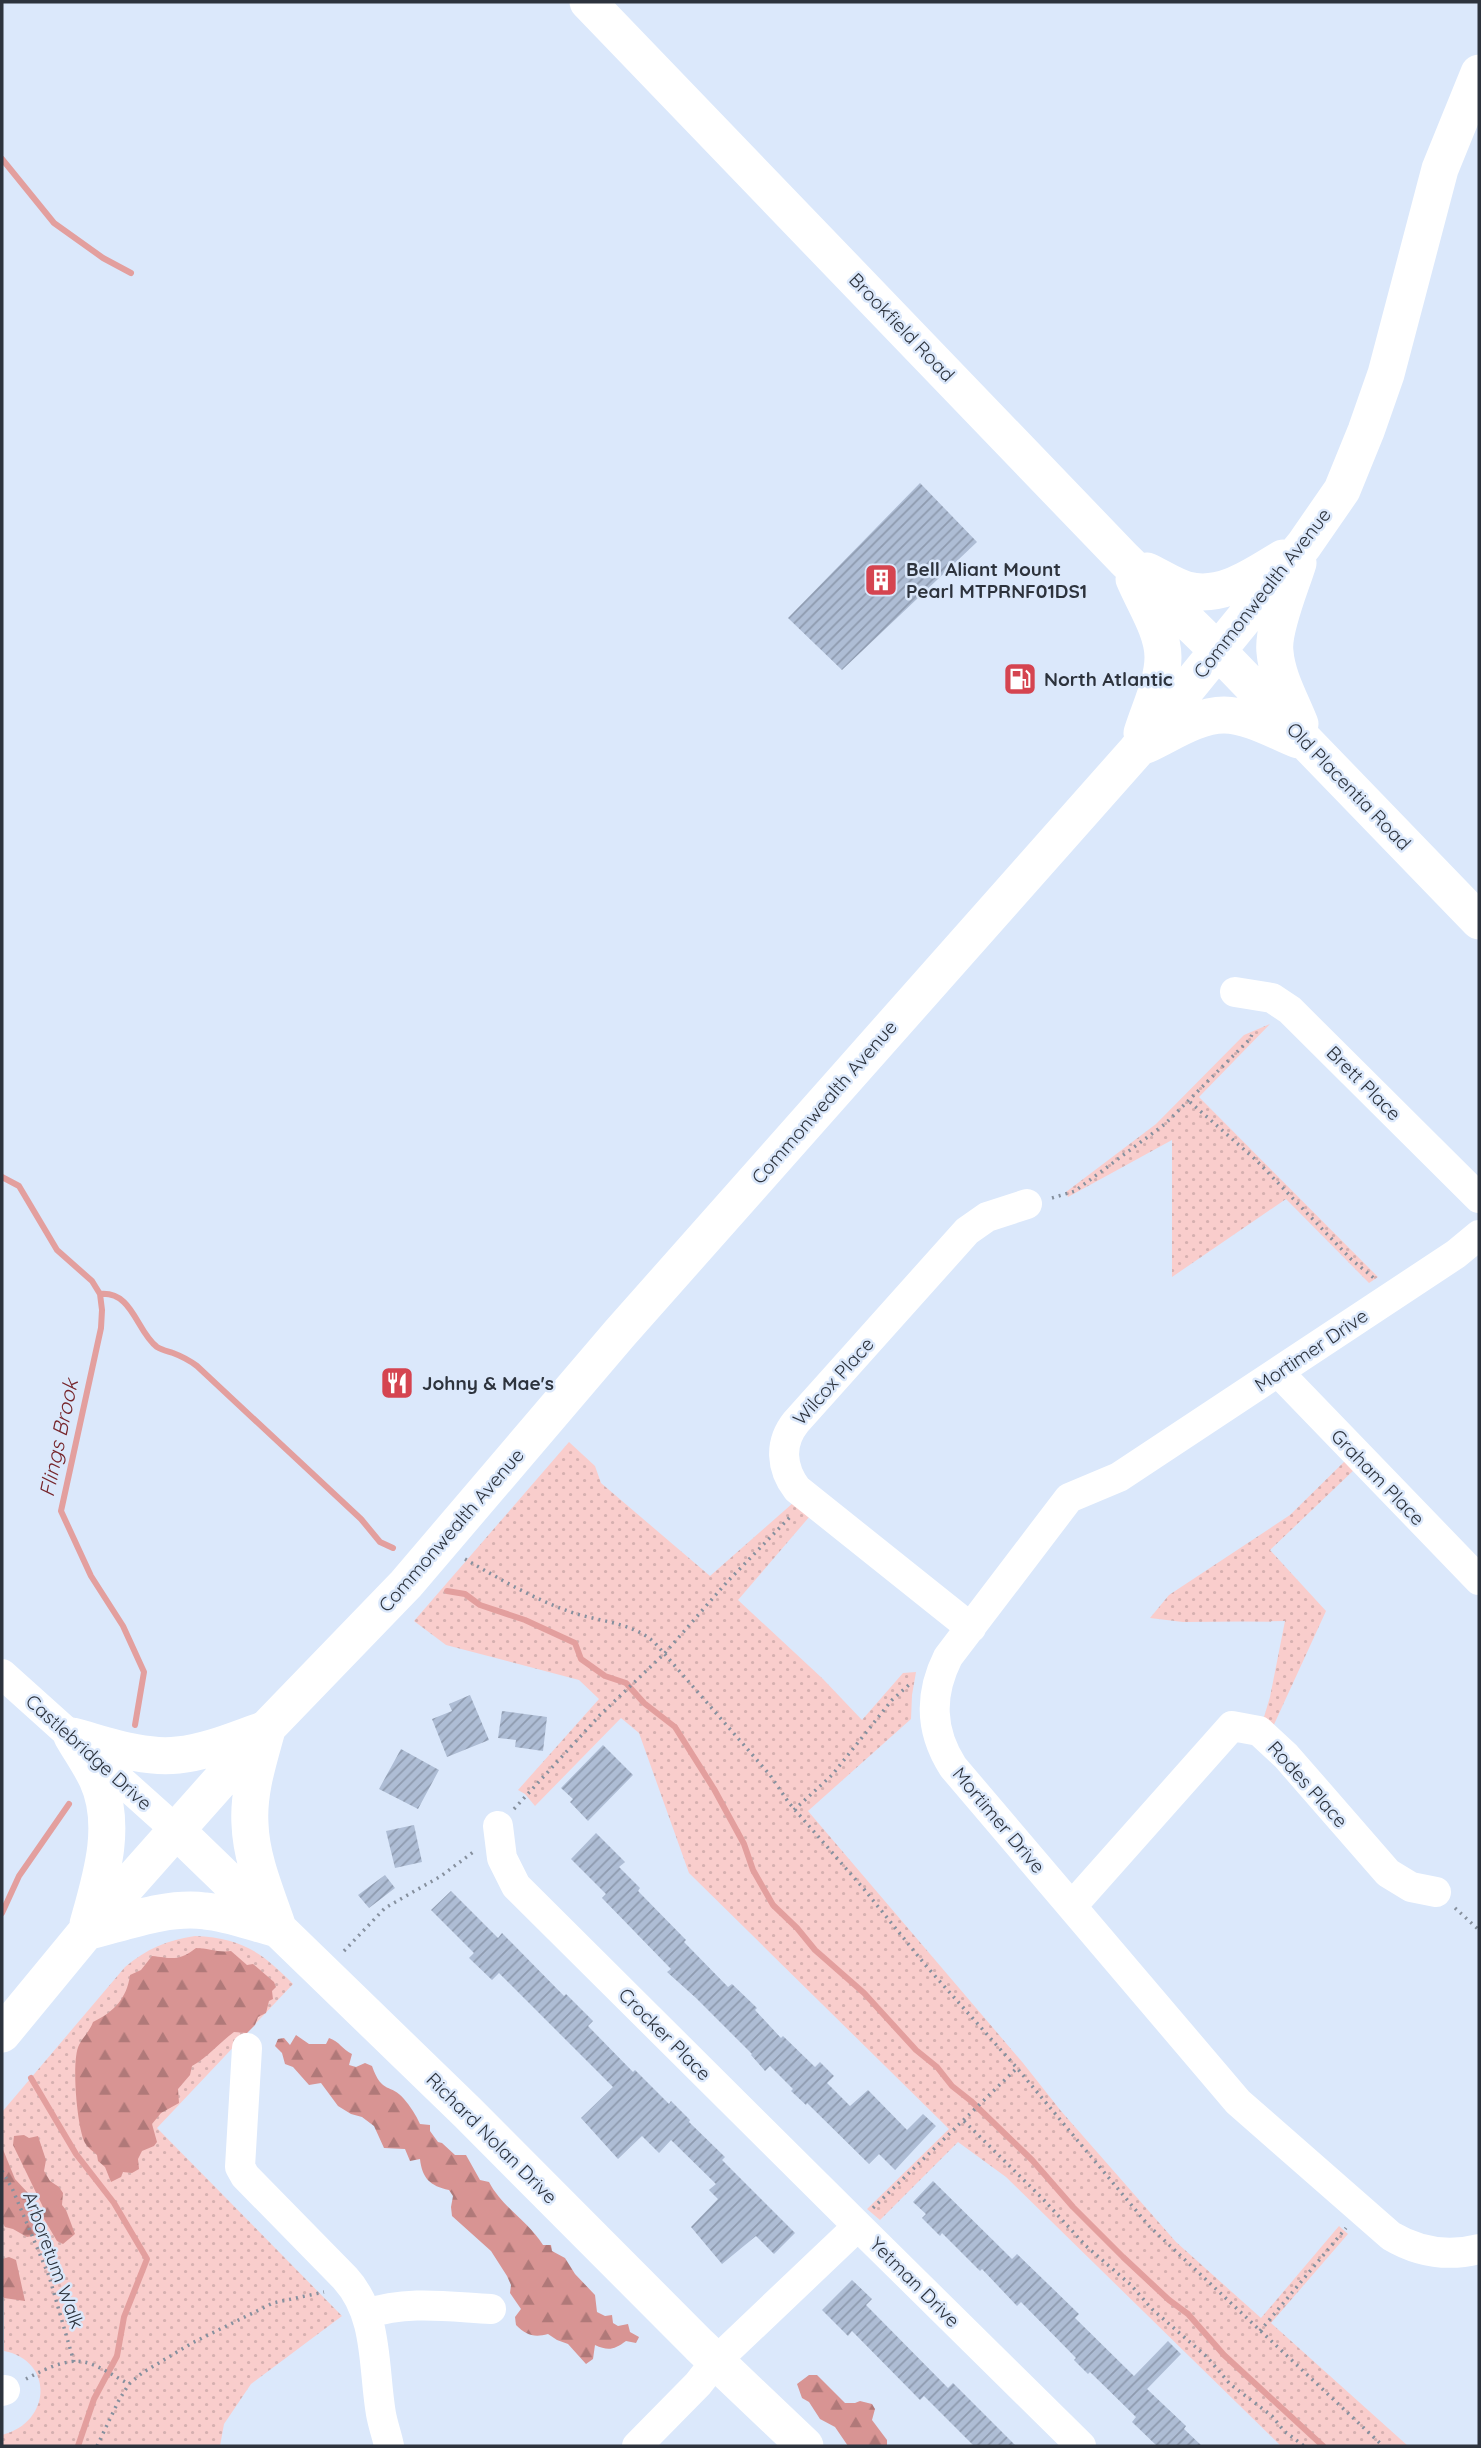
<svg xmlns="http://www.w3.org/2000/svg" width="1481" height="2448" font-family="Quicksand,sans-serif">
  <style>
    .grass { fill: url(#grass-dots) }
    .forest { fill: url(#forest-firs) }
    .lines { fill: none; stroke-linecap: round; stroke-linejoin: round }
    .stream { stroke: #e39f9e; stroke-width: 6 }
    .building { fill: url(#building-hatch) }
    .path { stroke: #86909e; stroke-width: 3.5; stroke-dasharray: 2 5; stroke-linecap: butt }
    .minor { stroke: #fff; stroke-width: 30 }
    .major { stroke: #fff; stroke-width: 37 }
    .labels { text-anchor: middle; stroke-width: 5; stroke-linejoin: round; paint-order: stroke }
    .street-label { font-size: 19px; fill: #2d333d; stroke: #dbe8fb }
    .poi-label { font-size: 19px; font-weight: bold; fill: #2d333d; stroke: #dbe8fb; text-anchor: start }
    .water-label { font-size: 21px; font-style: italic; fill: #77262c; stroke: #dbe8fb }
  </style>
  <defs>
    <pattern id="grass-dots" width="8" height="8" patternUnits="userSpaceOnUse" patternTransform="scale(1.75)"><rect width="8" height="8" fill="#f9cdcc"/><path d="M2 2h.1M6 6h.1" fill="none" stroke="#d6b0b0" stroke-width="1.8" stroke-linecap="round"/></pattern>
    <pattern id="forest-firs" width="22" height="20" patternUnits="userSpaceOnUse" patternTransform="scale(1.75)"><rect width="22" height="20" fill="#d89493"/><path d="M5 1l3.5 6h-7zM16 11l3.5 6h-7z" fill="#b07979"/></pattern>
    <pattern id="building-hatch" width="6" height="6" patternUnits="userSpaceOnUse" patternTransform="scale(1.75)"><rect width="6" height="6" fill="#aebdd5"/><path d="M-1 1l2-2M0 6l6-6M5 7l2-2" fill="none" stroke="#8e9aae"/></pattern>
  </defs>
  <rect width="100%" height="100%" fill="#dbe8fb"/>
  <path class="grass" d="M1270 1024 1199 1097 1378 1277 1369 1283 1286 1199 1172 1277V1140L1068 1197 1066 1192 1156 1124 1244 1035Z
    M569 1442 595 1466 601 1483 710 1576 793 1503 810 1516 738 1600 823 1679 862 1720 903 1673 916 1672 912 1695 911 1719 808 1811 1023 2063 1061 2111 1176 2242 1261 2318 1339 2226 1348 2234 1271 2323 1408 2446H1281L1006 2177 958 2142 880 2220 867 2209 949 2129 689 1873 639 1733 621 1718 535 1806 525 1794 518 1790 599 1699 579 1680 446 1645 414 1621Z
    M1346 1460 1355 1469 1270 1550 1326 1611 1271 1731 1261 1727 1270 1697 1285 1621 1183 1622 1150 1618 1169 1595 1290 1515Z
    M195 1936C241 1938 262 1952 293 1984L157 2128 342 2316 251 2384 224 2424 220 2446H2V2435C51 2423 55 2361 4 2351L2 2112 125 1967C146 1949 168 1940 195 1936Z"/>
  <path class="forest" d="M196 1948C208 1948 218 1953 231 1951L247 1965 253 1964 274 1982 276 1987 272 1991 273 1999 269 2001 266 2013 258 2017 255 2025 247 2033 234 2032C219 2043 208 2057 192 2066L190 2075 178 2089 179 2103 161 2113 152 2124 157 2142 154 2146 142 2151 138 2159 139 2169 132 2173 123 2172 121 2177 111 2182 105 2167 98 2161 97 2155C93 2151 88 2148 85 2143 77 2128 71 2060 79 2045 83 2037 90 2031 93 2022 114 2012 127 1998 130 1975L141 1970 152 1956C172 1958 178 1962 196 1948Z
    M296 2035 309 2044H326L329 2038C339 2041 343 2050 352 2054L349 2065 356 2067 365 2063 372 2066C382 2095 391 2083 404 2099 410 2106 416 2115 420 2124L430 2125V2131L438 2142 442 2143 455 2155H466L480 2180 489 2182C502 2207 528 2221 543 2245H551L552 2251 565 2258 575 2274 595 2295 597 2312 605 2316 612 2315 613 2323 618 2326 628 2324 630 2332 639 2337 636 2343 626 2341C614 2350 608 2351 595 2345L593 2359 586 2364 568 2344 557 2340 548 2334C534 2338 526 2335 516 2325L515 2317 521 2309 510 2293 511 2285 507 2276 491 2251 452 2216 451 2207 453 2196 449 2190C430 2186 422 2178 420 2159L410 2161 405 2149 384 2148 374 2126 362 2117 351 2114 338 2106 321 2083 309 2085 293 2067 285 2064 282 2053 275 2046 278 2039 284 2038 290 2045Z
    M24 2135 29 2138 38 2136 46 2160 44 2171 50 2181 59 2187 63 2193 62 2205 66 2210 75 2234 63 2244 57 2241 44 2219 43 2207 13 2145 14 2136Z
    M2 2147 15 2179 28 2193 27 2202 32 2209 34 2224 40 2229 37 2235 27 2237 13 2229 5 2227 2 2222Z
    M9 2257 16 2260 25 2301 4 2298 2 2295V2259Z
    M809 2375H817L845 2403H855L860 2401 872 2404 875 2409 872 2420 887 2440V2446H848L835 2427 820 2419 809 2402 802 2398 797 2384Z"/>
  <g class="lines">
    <path class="stream" d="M2 159 54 223 103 258 131 273
      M2 1177 19 1186 57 1250 92 1281 100 1294 102 1310 101 1328 61 1511 91 1576 123 1626 144 1672 135 1725
      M100 1294C133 1291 136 1331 157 1347 162 1350 167 1351 173 1353 181 1356 189 1360 197 1366L361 1519 380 1542 393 1548
      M447 1591 465 1594 480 1605 525 1620 575 1643 581 1659 605 1676 626 1683 644 1703 675 1727 714 1789 744 1844 753 1870 773 1905 797 1928 815 1950 864 1993 916 2050 937 2067 952 2086 971 2101 1032 2160 1073 2207 1123 2257 1169 2300 1188 2314 1224 2355 1323 2446
      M2 1913 19 1876 69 1804
      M31 2078 76 2154 114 2203 147 2259 124 2317 117 2356 94 2399 78 2446"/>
  </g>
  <path class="building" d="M920 483 977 542 842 670 788 618Z
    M470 1695 489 1740 447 1757 432 1719 452 1711 449 1704Z
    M502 1711 547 1717 543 1751 515 1747 516 1740 498 1738Z
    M603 1745 633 1775 588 1821 570 1802 573 1799 561 1788Z
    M401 1749 439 1770 418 1809 379 1789Z
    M414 1825 422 1862 395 1868 386 1831Z
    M596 1833 625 1862 619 1867 640 1888 638 1891 686 1940 684 1942 728 1987 732 1984 757 2008 755 2010 781 2038 783 2036 815 2067 820 2062 834 2076 827 2083 850 2106 868 2090 907 2130 923 2114 936 2126 895 2170 879 2154 869 2164 807 2103 806 2105 791 2091 793 2089 770 2066 765 2071 751 2055 752 2054 696 1998 667 1972 671 1969 602 1898 606 1894 571 1859Z
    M385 1875 395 1888 369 1908 358 1895Z
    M451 1891 498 1938 502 1933 564 1996 566 1994 593 2021 588 2026 633 2072 635 2070 669 2104 671 2101 690 2120 689 2122 725 2157 722 2160 795 2233 774 2254 756 2236 722 2264 691 2227 718 2199 709 2190 716 2184 671 2140 659 2153 642 2136 618 2159 581 2118 613 2087 499 1973 492 1980 469 1958 474 1953 431 1910Z
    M933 2181 1012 2259 1017 2254 1079 2314 1075 2318 1134 2376 1168 2341 1181 2354 1147 2389 1186 2426 1184 2429 1202 2446H1157L1132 2422 1136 2417 1090 2372 1088 2374 1074 2360 1076 2358 1021 2302 1017 2306 982 2269 980 2271 942 2233 940 2236 922 2218 926 2214 913 2202Z
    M852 2280 872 2299 866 2305 948 2388 953 2383 1016 2446H974L924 2396 920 2400 852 2331 848 2336 822 2310Z"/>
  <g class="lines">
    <path class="path" d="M1190 1102 1256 1160 1351 1259 1375 1279
      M1052 1198 1075 1191 1165 1124 1250 1039 1253 1032
      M465 1559C498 1578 532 1598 568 1611 597 1622 631 1621 655 1643L770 1775 789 1803 863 1888 927 1967 1017 2068 1149 2226 1383 2446
      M514 1809 600 1715 665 1653 727 1582 790 1517
      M794 1810 832 1775 892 1700 911 1683
      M1455 1908 1479 1930
      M344 1951 385 1908 441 1876 476 1850
      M964 2121 1043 2199 1086 2246 1131 2285 1152 2309 1207 2357 1230 2384 1272 2416 1284 2431 1304 2446
      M2 2171 12 2188 49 2276 74 2362
      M873 2208 1017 2068
      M1260 2331 1346 2228
      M26 2379C41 2371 66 2358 84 2362 99 2365 115 2377 129 2384
      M97 2446 119 2400 129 2384 142 2373 192 2343 273 2303 324 2292"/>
    <path class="minor" d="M1235 992 1272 998 1290 1010 1479 1198
      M1479 1235 1456 1254 1119 1477 1069 1498 948 1657C929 1695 930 1731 953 1767L1238 2102 1391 2236C1418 2252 1448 2257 1479 2249
      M1278 1372 1479 1580
      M971 1628 797 1489C781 1468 779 1443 796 1422L967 1231 987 1217 1027 1204
      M2 1674 177 1831
      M498 1826 502 1858 516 1886 858 2226
      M1072 1906 1232 1726 1259 1731 1286 1756 1388 1873 1411 1887 1436 1892
      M247 2048 240 2167 245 2176 345 2278C379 2315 373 2368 381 2414 383 2425 387 2436 389 2446
      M367 2314C407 2300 450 2307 491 2309
      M2 2391 5 2390
      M637 2446 698 2384 716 2361 858 2226 1081 2446"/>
    <path class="major" d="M588 2 1124 559 1218 651 1479 921
      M1298 563C1291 586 1272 630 1275 652 1277 677 1291 701 1300 724
      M1147 571C1160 577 1173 586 1187 590 1223 599 1254 575 1283 558
      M1134 579C1144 603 1163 631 1163 657 1163 682 1149 710 1142 733
      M1146 745C1170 734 1197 715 1224 715 1248 715 1276 731 1298 740
      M266 1733C258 1762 248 1793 250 1824 251 1858 266 1893 277 1925
      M72 1736C80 1750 90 1764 97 1779 118 1825 101 1878 88 1924
      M72 1736C106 1745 143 1759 178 1755 208 1752 237 1739 266 1729
      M177 1831 468 2113 699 2345 805 2446
      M86 1932C123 1923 166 1906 205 1911 228 1913 251 1922 274 1928
      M2 2034 86 1932 267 1728 406 1584 620 1333 1136 751 1304 545 1342 490 1366 431 1386 374 1440 169 1479 73"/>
  </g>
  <defs>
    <symbol id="building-square" viewBox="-11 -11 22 22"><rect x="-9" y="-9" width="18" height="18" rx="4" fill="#d54450" stroke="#dbe8fb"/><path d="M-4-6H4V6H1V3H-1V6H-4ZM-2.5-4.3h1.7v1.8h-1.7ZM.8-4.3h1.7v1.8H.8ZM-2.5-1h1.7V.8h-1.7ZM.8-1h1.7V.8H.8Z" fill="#fff"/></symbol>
    <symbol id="fuel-square" viewBox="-11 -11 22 22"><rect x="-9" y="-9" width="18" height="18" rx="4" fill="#d54450" stroke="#dbe8fb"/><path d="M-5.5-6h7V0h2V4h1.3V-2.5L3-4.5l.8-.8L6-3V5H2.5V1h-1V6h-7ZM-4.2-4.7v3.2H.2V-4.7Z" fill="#fff"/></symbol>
    <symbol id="restaurant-square" viewBox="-11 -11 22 22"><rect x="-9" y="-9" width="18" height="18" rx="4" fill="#d54450" stroke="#dbe8fb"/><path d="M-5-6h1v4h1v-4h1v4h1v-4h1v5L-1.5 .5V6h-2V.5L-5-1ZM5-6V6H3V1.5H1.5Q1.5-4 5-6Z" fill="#fff"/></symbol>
  </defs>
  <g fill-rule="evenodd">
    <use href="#building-square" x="862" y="561" width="38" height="38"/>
    <use href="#fuel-square" x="1001" y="660" width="38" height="38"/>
    <use href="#restaurant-square" x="378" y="1364" width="38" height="38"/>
  </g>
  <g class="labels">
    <g class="street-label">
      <text transform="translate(902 327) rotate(46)" y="7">Brookfield Road</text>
      <text transform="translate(1262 593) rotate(-52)" y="7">Commonwealth Avenue</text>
      <text transform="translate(1349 786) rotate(46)" y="7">Old Placentia Road</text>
      <text transform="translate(1364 1083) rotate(45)" y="7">Brett Place</text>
      <text transform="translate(824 1102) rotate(-49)" y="7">Commonwealth Avenue</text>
      <text transform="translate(1311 1350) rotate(-34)" y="7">Mortimer Drive</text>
      <text transform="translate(833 1381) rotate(-48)" y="7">Wilcox Place</text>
      <text transform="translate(1378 1477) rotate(46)" y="7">Graham Place</text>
      <text transform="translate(451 1530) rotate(-49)" y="7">Commonwealth Avenue</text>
      <text transform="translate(89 1752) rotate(42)" y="7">Castlebridge Drive</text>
      <text transform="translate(1308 1784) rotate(48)" y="7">Rodes Place</text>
      <text transform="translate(999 1820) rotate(50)" y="7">Mortimer Drive</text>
      <text transform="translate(665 2034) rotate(45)" y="7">Crocker Place</text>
      <text transform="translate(492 2138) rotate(45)" y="7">Richard Nolan Drive</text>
      <text transform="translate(54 2260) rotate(70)" y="7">Arboretum Walk</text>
      <text transform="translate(915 2282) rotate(45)" y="7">Yetman Drive</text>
    </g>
    <g class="poi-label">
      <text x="906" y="576">Bell Aliant Mount<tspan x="906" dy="22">Pearl MTPRNF01DS1</tspan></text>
      <text x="1044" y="686">North Atlantic</text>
      <text x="422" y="1390">Johny &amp; Mae's</text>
    </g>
    <g class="water-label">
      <text transform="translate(59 1438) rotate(-78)" y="7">Flings Brook</text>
    </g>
  </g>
  <rect width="1481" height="2448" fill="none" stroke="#2d333d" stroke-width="7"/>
</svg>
